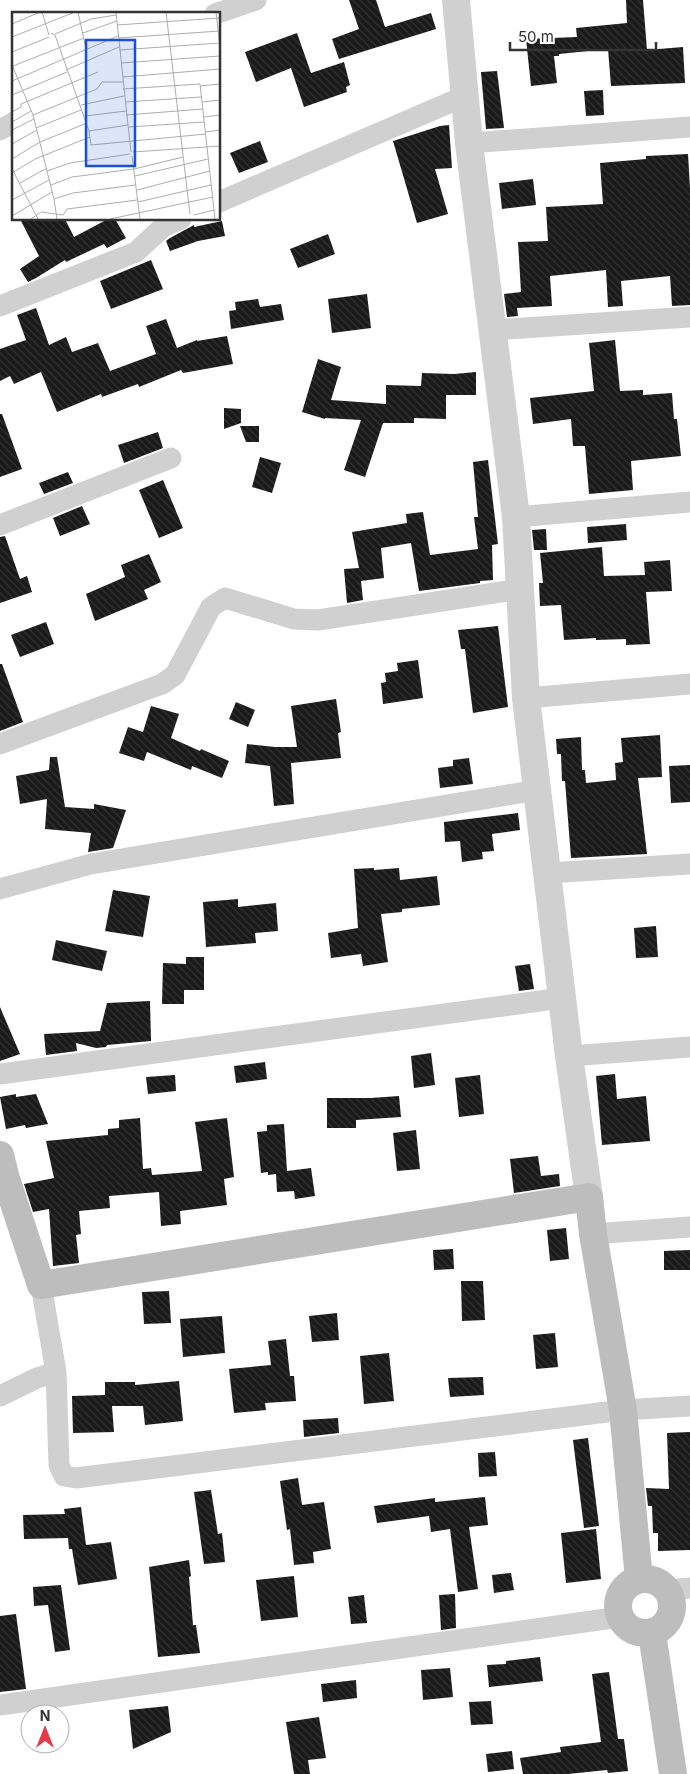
<svg xmlns="http://www.w3.org/2000/svg" width="690" height="1774" font-family="Inter,sans-serif">
  <style>
    .building { fill: url(#building-back-hatch) }
    .lines { fill: none; stroke-linecap: round; stroke-linejoin: round }
    .minor { stroke: #d0d0d0; stroke-width: 21 }
    .tertiary { stroke: #d0d0d0; stroke-width: 28 }
    .secondary { stroke: #bdbdbd; stroke-width: 28 }
    .inset-road { fill: none; stroke: #adadad; stroke-width: 1 }
    .view { fill: #1d4ed8; fill-opacity: 0.15; stroke: #1d4ed8; stroke-width: 2.5 }
    .inset-edge { fill: none; stroke: #333; stroke-width: 2.5 }
  </style>
  <defs>
    <pattern id="building-back-hatch" width="6" height="6" patternUnits="userSpaceOnUse" patternTransform="scale(1.25)"><rect width="6" height="6" fill="#1a1a1a"/><path d="M-1 5l2 2M0 0l6 6M5-1l2 2" fill="none" stroke="#333"/></pattern>
  </defs>
  <rect width="100%" height="100%" fill="#fff"/>
  <path class="building" d="M349 0H376L385 27 431 13 436 29 339 59 332 39 359 29Z
    M626 0H643L647 50 683 47 685 83 611 86 608 49 559 54V56H554L557 83 531 86 526 39 577 37 576 28 627 23Z
    M297 33 311 73 344 62 350 85 346 87 347 92 304 107 291 68 256 82 245 52Z
    M497 71 504 128 486 129 481 72Z
    M603 90 604 115 586 116 584 91Z
    M449 125 452 168 435 169 448 214 417 223 393 141 440 126Z
    M260 141 268 162 239 173 230 153Z
    M688 154 690 188V305L672 306 670 276 621 281 623 306 608 307 606 270 550 276 552 306 517 308 518 316 507 317 504 294 521 292 518 242 548 241 546 207 603 204 600 163 646 159V156Z
    M533 179 536 205 502 209 499 183Z
    M20 219H65L74 237 108 219H115L126 238 107 248 104 244 66 262 65 260 36 278 28 282 20 269 39 256Z
    M222 221 225 236 198 241 170 251 166 241 170 238 194 225V227Z
    M328 234 335 254 298 268 290 249Z
    M151 260 163 289 111 309 100 281Z
    M367 294 371 328 332 333 328 299Z
    M258 299 260 307 281 304 284 320 231 329 229 311 236 310 235 302Z
    M36 308 49 345 66 337 72 352 98 343 110 371 156 354 146 326 166 319 177 348 197 340V341L227 336 233 364 183 373 181 370 139 387 138 384 102 397 101 394 57 412 41 372 14 384 10 376 0 381V349L26 340 17 315Z
    M615 340 620 391 643 390V395L672 393 674 419H677L681 456 631 461 633 490 589 494 585 446H573L571 419 533 424 530 398 594 391 589 343Z
    M318 359 341 367 331 400 386 404V385L421 386 422 373 454 374 476 372V395H446V419L414 418V423H383L365 477 344 470 361 420 325 418V419L302 412Z
    M224 408 241 409V423L224 429Z
    M0 414H2L22 469 0 477Z
    M240 426H259V442H246Z
    M158 432 163 448 124 463 118 445Z
    M260 457 281 463 272 493 252 487Z
    M488 460 498 544 492 545 493 580 480 581V583L419 591 411 543 381 548 384 578 361 581 363 600 347 603 344 569 359 568 352 532 407 523 406 514 423 512 430 555 478 549 474 517H478L473 462Z
    M68 472 73 483 44 494 39 483Z
    M163 480 183 528 159 538 139 490Z
    M82 506 90 524 60 536 53 518Z
    M626 524 627 540 588 543 587 527Z
    M546 529 547 550H534L532 530Z
    M5 536 20 579 27 576 32 592 0 603V537Z
    M602 547 604 576 645 575 644 562 670 560 672 591 646 592 650 644 626 645V639L596 640V638L564 640 561 605 540 606 539 583H543L540 553Z
    M149 554 161 582 144 590 148 599 95 621 86 594 125 577 121 565Z
    M46 622 54 644 20 657 11 635Z
    M498 626 508 707 473 713 465 649H461L458 630Z
    M418 660 423 698 383 704 381 683 386 682 385 673 398 671 397 663Z
    M0 664H2L23 722 0 731Z
    M336 699 341 732 338 733 341 758 291 763 294 804 274 806 270 766 245 763 247 744 275 747H297L291 706Z
    M236 702 255 710 248 727 229 719Z
    M151 706 179 714 171 738 200 751 201 749 229 761 222 778 192 766 191 770 147 752 144 761 119 753 128 727 143 732Z
    M660 735 662 777 638 778 647 854 571 858 565 781H562L561 754H557L556 739 581 737 582 770H585L586 783 616 780 615 763 623 762 621 738Z
    M50 757H57L65 807 94 809V804L126 810 113 848 88 852 91 833 45 829 47 799 20 804 16 776 49 770Z
    M469 758 473 784 440 788 438 768 453 766V760Z
    M690 765V802L671 803 669 766Z
    M518 813 520 830 492 834 494 851 482 852 483 859 462 862 460 841 445 842 444 822Z
    M374 868V870L399 868 400 880 437 876 440 905 402 909V912L381 914 388 962 363 966 361 954 331 958 328 933 358 928 354 869Z
    M113 890 150 896 143 937 105 931Z
    M238 899V907L276 903 278 931 255 933 256 943 206 947 203 902Z
    M656 926 658 957 636 958 634 928Z
    M56 940 107 951 102 971 52 960Z
    M186 957H204V990H184V1004H162L163 963 186 964Z
    M530 964 534 989 519 991 515 966Z
    M150 1001 151 1041 107 1045 106 1047 96 1048 76 1043 77 1051 46 1055 44 1034 100 1031 107 1003Z
    M0 1007 20 1054 0 1061Z
    M431 1053 435 1085 414 1088 411 1056Z
    M265 1062 267 1079 236 1083 234 1066Z
    M615 1074 617 1099 646 1096 650 1141 602 1145 596 1076Z
    M175 1075 176 1091 148 1094 146 1077Z
    M480 1075 484 1114 459 1117 455 1078Z
    M16 1094V1097L36 1094 48 1124 26 1128 25 1125 6 1129 0 1097Z
    M399 1096 401 1117 356 1120V1128H327V1098H371Z
    M140 1118 143 1169 151 1168 152 1175 202 1171 195 1122 227 1118 234 1177 224 1179 227 1205 180 1211 181 1224 161 1226 159 1192 109 1196 110 1208 79 1211 81 1234 76 1235 79 1263 53 1266 49 1209 33 1212 24 1184 54 1178 46 1141 108 1135V1129L119 1128V1120Z
    M284 1124 287 1171 311 1168 315 1196 295 1199 294 1191 277 1192 276 1174 268 1175V1172L261 1173 257 1132 267 1131V1125Z
    M416 1130 420 1169 397 1171 393 1133Z
    M538 1156 541 1176 559 1174 560 1186 514 1193 510 1159Z
    M566 1228 569 1259 550 1261 547 1230Z
    M453 1249 454 1269 434 1270 433 1250Z
    M690 1250V1270H664V1251Z
    M461 1281H483L485 1320 462 1321Z
    M169 1291 171 1323 144 1324 142 1292Z
    M337 1313 339 1340 312 1342 309 1316Z
    M222 1316 225 1353 183 1357 180 1319Z
    M555 1333 558 1367 536 1369 533 1335Z
    M286 1339 290 1376H294L296 1401 265 1403 266 1410 234 1413 229 1369 271 1365 268 1341Z
    M389 1353 394 1401 364 1404 360 1356Z
    M483 1377 484 1395 450 1397 448 1378Z
    M179 1381 183 1421 145 1425 143 1406H112L114 1432 73 1433 72 1396 105 1395V1382H135V1385Z
    M338 1418 339 1433 304 1437 303 1420Z
    M690 1432V1550L658 1551V1533H653L652 1506H648L646 1488 669 1489 667 1433Z
    M588 1438 599 1526 584 1528 573 1440Z
    M495 1452 497 1476 479 1477 478 1453Z
    M298 1478 302 1505 324 1502 331 1549 313 1552 314 1563 294 1565 290 1529 287 1530 280 1481Z
    M211 1490 218 1534 222 1533 225 1562 204 1564 194 1492Z
    M485 1497 488 1525 469 1527 478 1589 458 1592 450 1529 431 1532 429 1516 377 1523 374 1506 435 1498V1502Z
    M81 1507 86 1545 111 1542 117 1579 78 1585 72 1549H69L68 1538 24 1539 23 1515 65 1514 64 1509Z
    M596 1529 601 1579 566 1583 561 1533Z
    M189 1560 191 1576 189 1577 193 1625H196L200 1653 158 1657 149 1567Z
    M511 1573 514 1590 494 1593 492 1575Z
    M294 1576 298 1617 261 1621 256 1580Z
    M61 1585 70 1650 55 1652 48 1605 34 1606 33 1587Z
    M455 1594 456 1628 441 1630 439 1595Z
    M364 1595 367 1623 351 1624 348 1597Z
    M16 1614 26 1689 0 1692V1616Z
    M540 1657 543 1681 489 1687 487 1665 506 1664V1661Z
    M450 1668 453 1697 423 1700 421 1670Z
    M609 1672 618 1739H624L628 1771 608 1773 607 1770 568 1774H523L520 1758 561 1752 560 1747 601 1742 592 1674Z
    M356 1680 357 1698 323 1702 321 1684Z
    M491 1701 493 1724 471 1725 469 1702Z
    M168 1706 171 1732 133 1749 129 1710Z
    M319 1717 326 1758 308 1760 310 1774H294L286 1722Z
    M512 1751 514 1769 488 1772 486 1754Z"/>
  <g class="lines">
    <path class="minor" d="M215 14 256 0
      M0 130 14 122
      M469 143 690 127
      M219 202 465 96
      M0 306 136 252 163 227 181 219
      M492 330 690 317
      M516 517 690 502
      M0 525 171 458
      M526 698 690 684
      M0 744 162 684 175 675 211 607 225 598 294 619 318 620 520 589
      M548 873 690 864
      M0 889 91 864 538 790
      M569 1056 690 1047
      M0 1074 562 998
      M593 1234 690 1227
      M41 1285 56 1372 59 1465 64 1476 76 1478 623 1410 690 1406
      M0 1396 37 1378 56 1372
      M668 1590 690 1588
      M0 1705 620 1617"/>
    <path class="tertiary" d="M456 0 469 143 516 517 526 698 569 1056 589 1197"/>
    <path class="secondary" d="M0 1155 6 1179 41 1285 589 1197 593 1234 623 1410 639 1579
      M618 1606a27 27 0 1 1 54 0a27 27 0 1 1-54 0Z
      M652 1633 673 1774"/>
  </g>
  <g transform="translate(12 12)">
    <rect width="208" height="208" fill="#fff"/>
    <path class="inset-road" d="M30 0 37 23M66 0 74 37M104 0 116 113M154 0 178 202M204 0 208 36M0 12 28 0M105 13 208 6M39 21 43 23 77 119 116 113 119 140M71 21 105 9M43 22 79 7 104 3M0 25 63 0M106 26 208 19M107 38 208 31M0 40 37 25M109 51 208 44M0 53 21 103 42 187M1 54 72 26M54 58 107 35M111 65 208 57M0 69 106 24M188 74 208 72M111 77 188 72 203 207M0 83 55 60M113 90 189 85M190 90 208 88M69 93 112 84M0 100 9 95V92L86 60M21 103 85 77 90 70H111M114 103 191 97M73 104 114 99M192 105 208 103M0 110 19 99M117 115 192 110M24 116 69 98M0 118 22 107M77 119 79 133 194 122M193 120 208 118M0 132 25 118M121 140 208 134M120 144 128 207M0 147 28 130 75 111M0 157 26 207M35 159 58 151 118 142M0 161 23 147 78 125M123 164 196 147M8 171 35 156M39 173 60 165 122 157 171 145M125 178 198 159M0 188 37 168M126 190 199 173M182 203 202 198M0 204 40 180M19 207 29 200 51 203 55 197 125 188M45 207 42 187 61 181 123 173M98 207 201 185"/>
    <path class="view" d="M74 28H123V154H74Z"/>
    <rect width="208" height="208" class="inset-edge"/>
  </g>
  <g transform="translate(45 1729)"><circle r="24" fill="#ffffff" stroke="#adadad"/>
  <path d="M0-4L9 19L0 12L-9 19Z" fill="#e63946"/>
  <text y="-8" font-size="14" font-weight="bold" text-anchor="middle" fill="#333333">N</text>
  </g>
  <path d="M510 42v8h146v-8" fill="none" stroke="#333333" stroke-width="2.5"/>
  <text x="518" y="42" font-size="15" fill="#333333" stroke="#ffffff" stroke-width="4" paint-order="stroke">50 m</text>
</svg>
